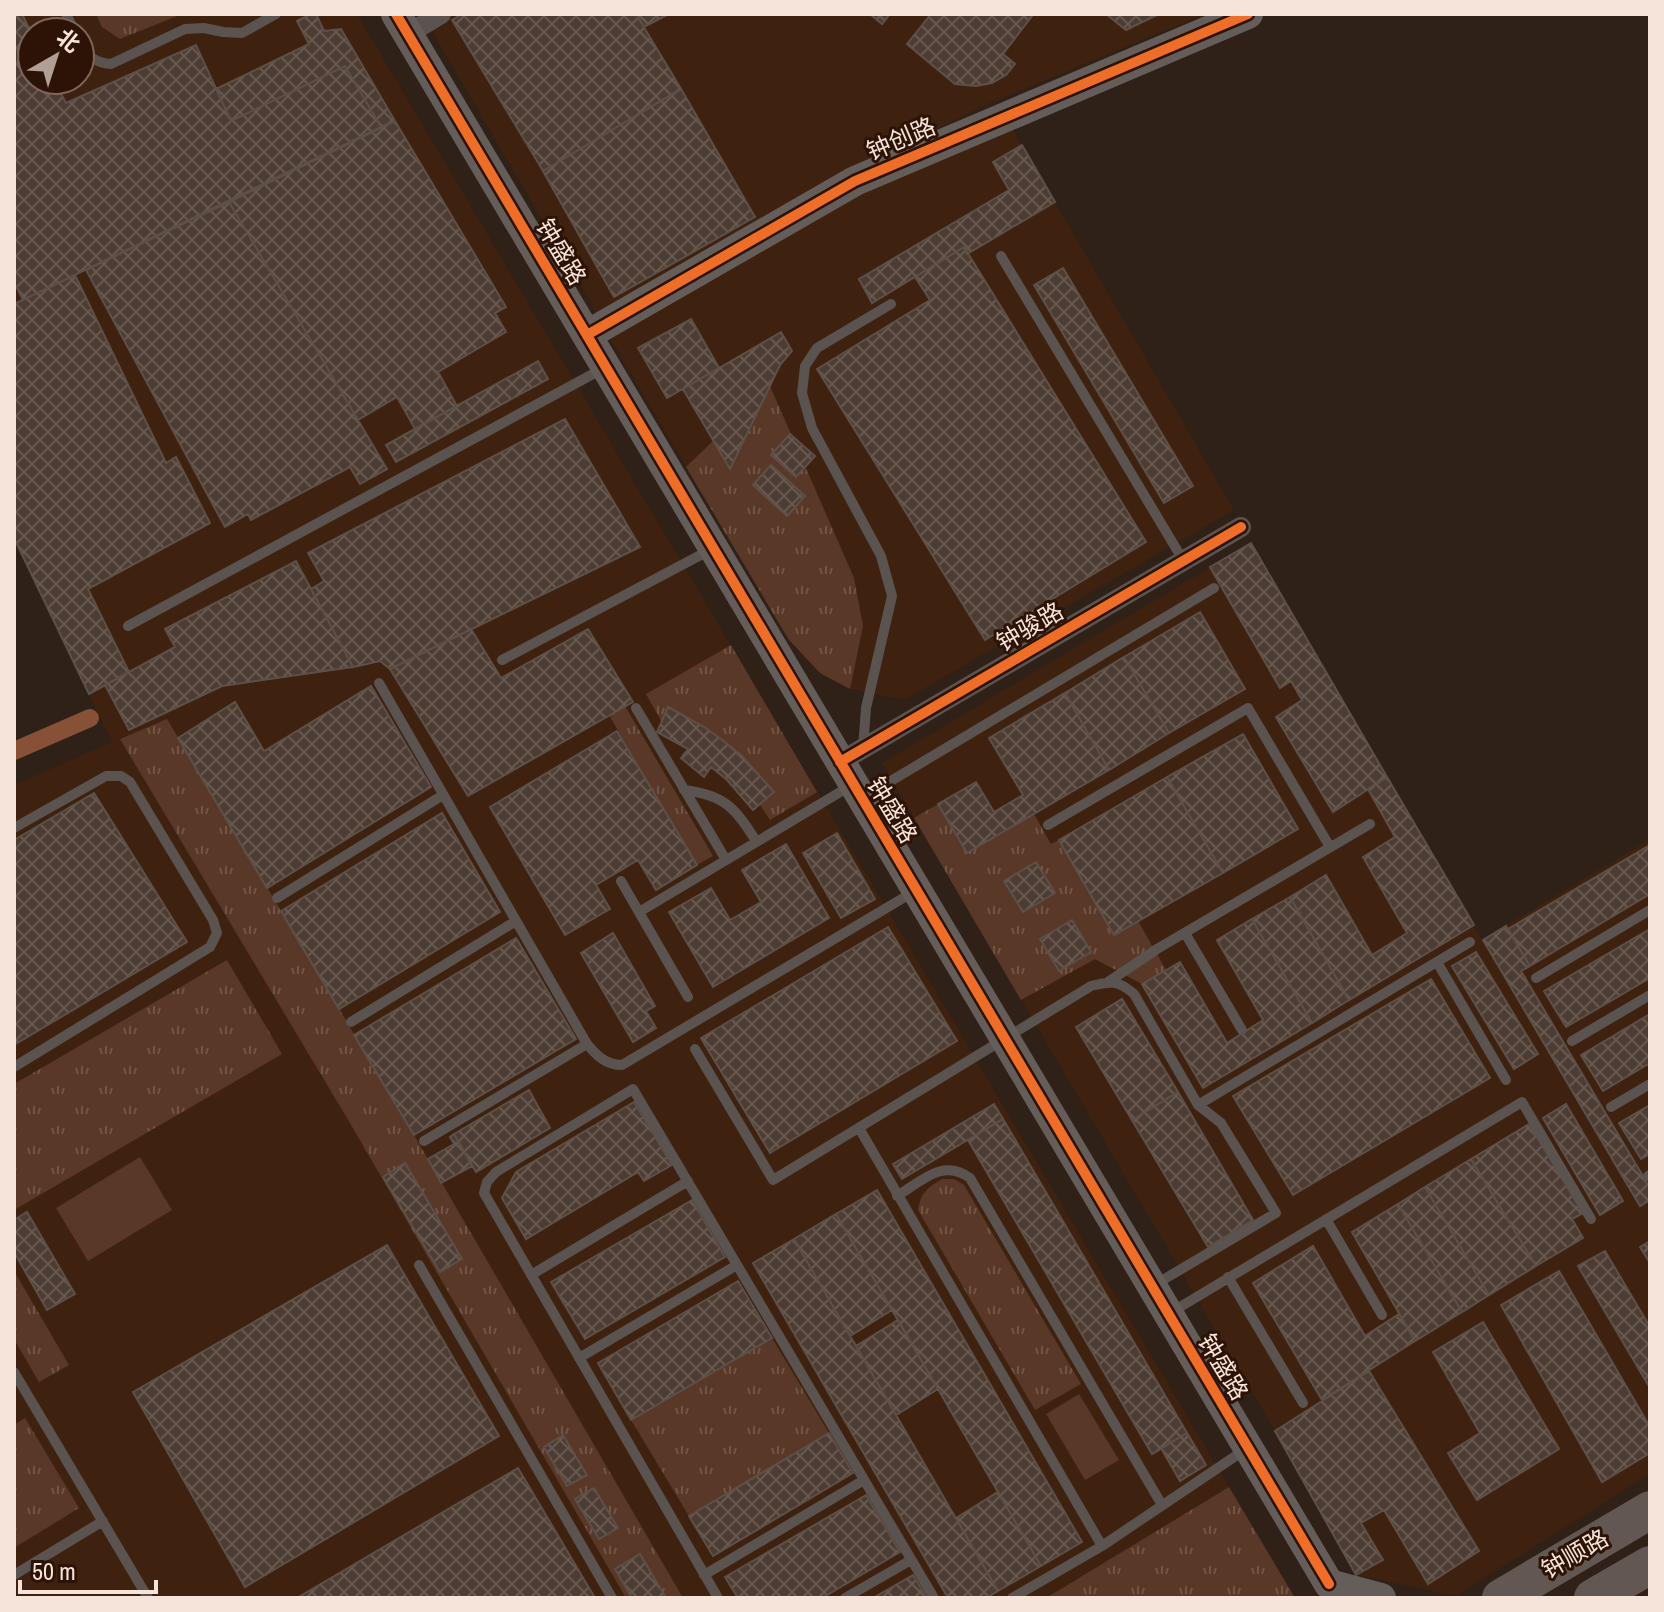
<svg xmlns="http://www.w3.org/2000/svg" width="1664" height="1612" font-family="'Archivo Narrow','Noto Sans SC',sans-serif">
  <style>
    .built { fill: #3f210f; fill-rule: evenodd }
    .grass { fill: url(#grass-tufts) }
    .park { fill: #593828 }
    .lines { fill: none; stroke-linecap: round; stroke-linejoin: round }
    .canal { stroke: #865136; stroke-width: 18 }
    .building { fill: url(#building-cross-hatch); stroke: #5d5049; stroke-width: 2 }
    .lane { stroke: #5a534f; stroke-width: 10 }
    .street { stroke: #5a534f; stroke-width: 20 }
    .secondary { stroke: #655d59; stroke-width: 30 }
    .highway { stroke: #625752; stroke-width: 38 }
    .cycleway-casing { stroke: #2d1306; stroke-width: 15 }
    .cycleway { stroke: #ee6e29; stroke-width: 10 }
    .labels { text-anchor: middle; stroke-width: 6; stroke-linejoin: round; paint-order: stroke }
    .street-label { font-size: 24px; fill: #f6e3da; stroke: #2d1306 }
  </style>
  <defs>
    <pattern id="grass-tufts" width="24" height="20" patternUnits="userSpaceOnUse" patternTransform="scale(2)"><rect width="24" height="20" fill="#593828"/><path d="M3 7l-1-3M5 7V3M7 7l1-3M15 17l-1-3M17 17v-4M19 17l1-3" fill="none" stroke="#715547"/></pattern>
    <pattern id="building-cross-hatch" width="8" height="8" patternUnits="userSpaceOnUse" patternTransform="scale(2)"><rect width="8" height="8" fill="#4d3c33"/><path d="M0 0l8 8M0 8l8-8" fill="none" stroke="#675850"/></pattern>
  </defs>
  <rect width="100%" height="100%" fill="#2f2018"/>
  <path class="built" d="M14 14H357L1229 1487 1046 1598H14V785L112 742 14 538ZM32 32H80V80H32Z
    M422 14H1205L983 106 851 172 599 317Z
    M1012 128 1234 510 904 700 850 689 820 673 789 640 608 335 853 196Z
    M1251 543 1482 940 1650 839V1474L1456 1596 1356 1575 1275 1431 882 763Z"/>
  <path class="grass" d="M96 14H182L120 39 102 27Z
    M770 386 854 578 863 626 850 689 820 673 789 640 686 467Z
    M731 645 817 792 770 820 748 787 664 726 646 694Z
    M625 706 713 856 697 865 609 715Z
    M167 719 414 1135 683 1598H626L350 1123 120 739Z
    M976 782 994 812 1023 795 1051 844 1059 840 1115 934 1138 921 1166 970 1142 984 1095 959 1021 1000 914 818Z
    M227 960 282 1054 14 1210V1084Z
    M942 1179H954L964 1185 1081 1384 1035 1410 918 1210C921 1193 927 1188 942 1179Z
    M14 1271 69 1365 39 1382 14 1339Z
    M772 1338 829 1433 689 1516 631 1420Z
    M25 1418 79 1508 14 1548V1425Z
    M1229 1487 1295 1598H1046Z"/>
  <path class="park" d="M140 1157 172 1210 88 1261 56 1208Z
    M1079 1394 1119 1460 1085 1480 1046 1414Z"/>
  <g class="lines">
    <path class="canal" d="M14 751 90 718"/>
  </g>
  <path class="building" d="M14 14H22L32 34V80H54L66 103 196 45 231 121 345 66 381 127 23 300 14 282Z
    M311 14H316L324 31 341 29 395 121 381 127 345 66 231 121 216 89 309 44 297 21Z
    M462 14H636L681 89 543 171 452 20Z
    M636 14H669L644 27Z
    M870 14H890L882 24Z
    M931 14H1030L1032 16 1003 54 1015 64 1006 75 992 83 976 86 955 84 907 44Z
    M1106 14H1159L1126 30Z
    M681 89 755 217 614 297 543 171Z
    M395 121 506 307 495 313 506 332 438 372 457 406 415 429 397 397 358 420 229 202Z
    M1022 145 1055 202 967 254 964 247 872 303 859 279 1009 190 993 162Z
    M229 202 387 469 360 484 350 467 251 520 248 514 225 527 86 270Z
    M964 247 1146 542 985 640 817 369 930 300 915 277Z
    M1063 268 1193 486 1164 503 1034 285Z
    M75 275 166 463 176 457 210 523 88 589 129 672 89 694 14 538V304Z
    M691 319 719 368 667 398 638 348Z
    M781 332 792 351 780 365 730 469 683 389Z
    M538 361 548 379 396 462 386 445Z
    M565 419 640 547 390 669 380 661 353 667 311 589 324 581 308 553Z
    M790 434 815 456 796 477 771 455Z
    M771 465 805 496 787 516 753 485Z
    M1251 543 1387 777 1333 812 1276 717 1302 700 1291 681 1280 688 1210 567Z
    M296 561 353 667 222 686 129 730 105 685 175 647 165 629Z
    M1200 612 1245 689 1169 733 1124 657Z
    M471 629 501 678 588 629 633 702 468 796 390 669Z
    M1124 657 1169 733 1109 770 1065 693Z
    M371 686 431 787 267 888 178 738 235 702 264 751Z
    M1065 693 1109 770 967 853 938 804 976 782 994 812 1023 795 989 738Z
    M668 707 706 728 726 743 742 756 774 792 753 810 727 780 711 767 704 777 681 758 688 749 657 732Z
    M617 731 697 865 656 890 638 860 596 885 610 909 565 935 490 807Z
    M1243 734 1298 829 1223 873 1167 777Z
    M1167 777 1223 873 1114 935 1059 840Z
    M1387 777 1474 925 1349 1000 1290 897 1326 875 1372 955 1407 933 1363 857 1395 837 1368 789Z
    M94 793 187 942 14 1045V840Z
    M442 813 500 912 339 1009 281 911Z
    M837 833 875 899 841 918 803 853Z
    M786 844 829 918 713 987 669 912 711 888 730 920 761 902 742 870Z
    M1650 845V894L1530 966 1508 929Z
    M1036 862 1055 893 1023 912 1004 881Z
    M1290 897 1349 1000 1312 1023 1252 919Z
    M1252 919 1312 1023 1203 1088 1142 984 1180 962 1227 1043 1263 1020 1217 940Z
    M1072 920 1091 952 1059 971 1040 939Z
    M1506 926 1530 966 1521 971 1650 1188V1200L1640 1206 1483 940Z
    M888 927 957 1041 770 1153 701 1038Z
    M1650 929V978L1566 1027 1544 991Z
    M613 933 655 1006 646 1011 656 1028 633 1042 581 953Z
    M516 938 576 1039 414 1135 354 1035Z
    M1476 952 1538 1054 1514 1069 1452 966Z
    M1431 979 1490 1078 1293 1195 1233 1096Z
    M1122 999 1178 1092 1132 1120 1076 1027Z
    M1650 1014V1063L1603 1091 1581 1055Z
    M529 1090 550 1128 476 1172 454 1134Z
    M1178 1092 1253 1220 1208 1247 1132 1120Z
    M634 1102 672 1165 644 1181 638 1172 526 1239 502 1198 516 1172Z
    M994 1104 1003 1119 902 1179 893 1164Z
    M1566 1104 1623 1201 1600 1215 1543 1118Z
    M1650 1105V1154L1641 1159 1619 1123Z
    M1003 1119 1187 1433 1152 1454 968 1140Z
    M1529 1124 1583 1213 1572 1219 1583 1238 1536 1266 1471 1159Z
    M454 1134 472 1166 441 1183 428 1159 454 1144 450 1137Z
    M1471 1159 1536 1266 1489 1295 1425 1187Z
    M405 1163 462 1259 440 1272 383 1177Z
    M1425 1187 1489 1295 1462 1312 1398 1204Z
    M877 1190 1082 1542 1041 1566 836 1214Z
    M692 1200 725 1257 585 1339 551 1282Z
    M1398 1204 1462 1312 1415 1341 1352 1232Z
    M27 1212 75 1294 47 1310 14 1252V1220Z
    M836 1214 892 1310 850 1336 794 1239Z
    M794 1239 998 1591 986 1598H948L753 1263Z
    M1650 1241V1263L1640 1247Z
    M387 1245 499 1436 245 1587 133 1392Z
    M1313 1246 1365 1336 1399 1314 1415 1341 1322 1400 1253 1283Z
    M1605 1251 1650 1327V1388L1578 1266Z
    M1559 1271 1650 1427V1453L1602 1482 1501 1305Z
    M738 1281 772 1338 631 1420 598 1363Z
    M898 1320 938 1389 896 1415 856 1346Z
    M1483 1322 1559 1449 1477 1500 1448 1453 1480 1433 1433 1352Z
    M1369 1371 1479 1551 1428 1584 1384 1510 1361 1523 1383 1560 1356 1575 1275 1431Z
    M829 1433 853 1473 713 1556 689 1516Z
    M1187 1433 1206 1465 1180 1481 1161 1448Z
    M563 1435 587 1475 567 1486 544 1447Z
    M518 1468 595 1598H297Z
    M594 1488 618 1528 599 1539 575 1499Z
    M998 1492 1041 1566 998 1591 956 1518Z
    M866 1495 900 1552 822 1598H738L725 1577Z
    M640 1554 666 1598H632L615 1569Z
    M913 1575 927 1598H873Z"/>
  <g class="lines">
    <path class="lane" d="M66 14 75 32
      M80 43C86 56 96 63 111 64L185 29 204 28 223 32 242 33 276 14
      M1001 256 1183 560
      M128 626 604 368
      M502 660 712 549
      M379 683 587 1044C597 1056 606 1065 622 1065L915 891
      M636 708 726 860
      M863 748 866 708 892 596 881 556 812 428 802 393 805 366 817 348 891 304
      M684 790C725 795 735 808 756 841
      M864 797 1214 588
      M1048 825 1248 708 1330 847
      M14 828 106 776H121L130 782 213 920 217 933 210 947 14 1067
      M621 881 688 997
      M277 898 443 795
      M639 912 852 785
      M1185 933 1242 1030
      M1437 962 1506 1080
      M1536 978 1650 910
      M1108 982 1157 949 1370 824
      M351 1022 516 921
      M1572 1041 1650 995
      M695 1049 773 1180 1091 986C1111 981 1118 980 1134 994L1198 1105 1221 1123 1276 1213 1156 1284
      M1198 1105 1470 942
      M1611 1107 1650 1084
      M859 1128 1102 1546
      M424 1141 587 1044
      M1648 1176 1650 1175
      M897 1196C922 1181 943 1158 970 1178L1162 1505
      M1326 1219 1382 1315
      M419 1265 612 1598
      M531 1275 688 1181
      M1228 1277 1303 1403
      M1170 1313 1522 1102 1591 1219
      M579 1358 737 1265
      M14 1372 148 1598
      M14 1575 103 1521
      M704 1575 864 1480
      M718 1598 484 1193 487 1182 496 1172 633 1089 934 1598
      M845 1598 911 1560
      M1012 1598 1102 1546 1246 1449"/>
    <path class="street" d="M408 34 441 14
      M840 762 1241 527"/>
    <path class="secondary" d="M396 14 1329 1584
      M587 335 855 181 1248 14
      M1329 1584 1381 1598"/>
    <path class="highway" d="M1501 1598 1650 1510
      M1593 1598 1650 1565"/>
    <defs>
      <path id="cycleway" d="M396 14 1329 1584
        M587 335 855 181 1248 14
        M840 762 1241 527"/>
    </defs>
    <use href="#cycleway" class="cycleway-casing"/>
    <use href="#cycleway" class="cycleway"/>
  </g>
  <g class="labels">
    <g class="street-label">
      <text transform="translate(901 139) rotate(-23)" y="8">钟创路</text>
      <text transform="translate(561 252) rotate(59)" y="8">钟盛路</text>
      <text transform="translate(1030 627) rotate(-30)" y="8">钟骏路</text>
      <text transform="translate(892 810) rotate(59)" y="8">钟盛路</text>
      <text transform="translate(1223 1367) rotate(59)" y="8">钟盛路</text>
      <text transform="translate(1575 1554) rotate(-30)" y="8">钟顺路</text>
    </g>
  </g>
  <rect width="1664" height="1612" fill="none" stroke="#f6e3da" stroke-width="32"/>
  <g transform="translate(56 56) rotate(39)"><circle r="38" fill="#2d1306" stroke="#7d665b" stroke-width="2"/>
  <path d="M0-6L14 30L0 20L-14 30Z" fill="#b09f96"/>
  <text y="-12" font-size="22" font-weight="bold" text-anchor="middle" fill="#f6e3da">北</text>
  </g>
  <path d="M20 1580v12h136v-12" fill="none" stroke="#f6e3da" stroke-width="4"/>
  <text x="32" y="1580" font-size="24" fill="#f6e3da" stroke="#2d1306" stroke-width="6" paint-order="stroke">50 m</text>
</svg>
